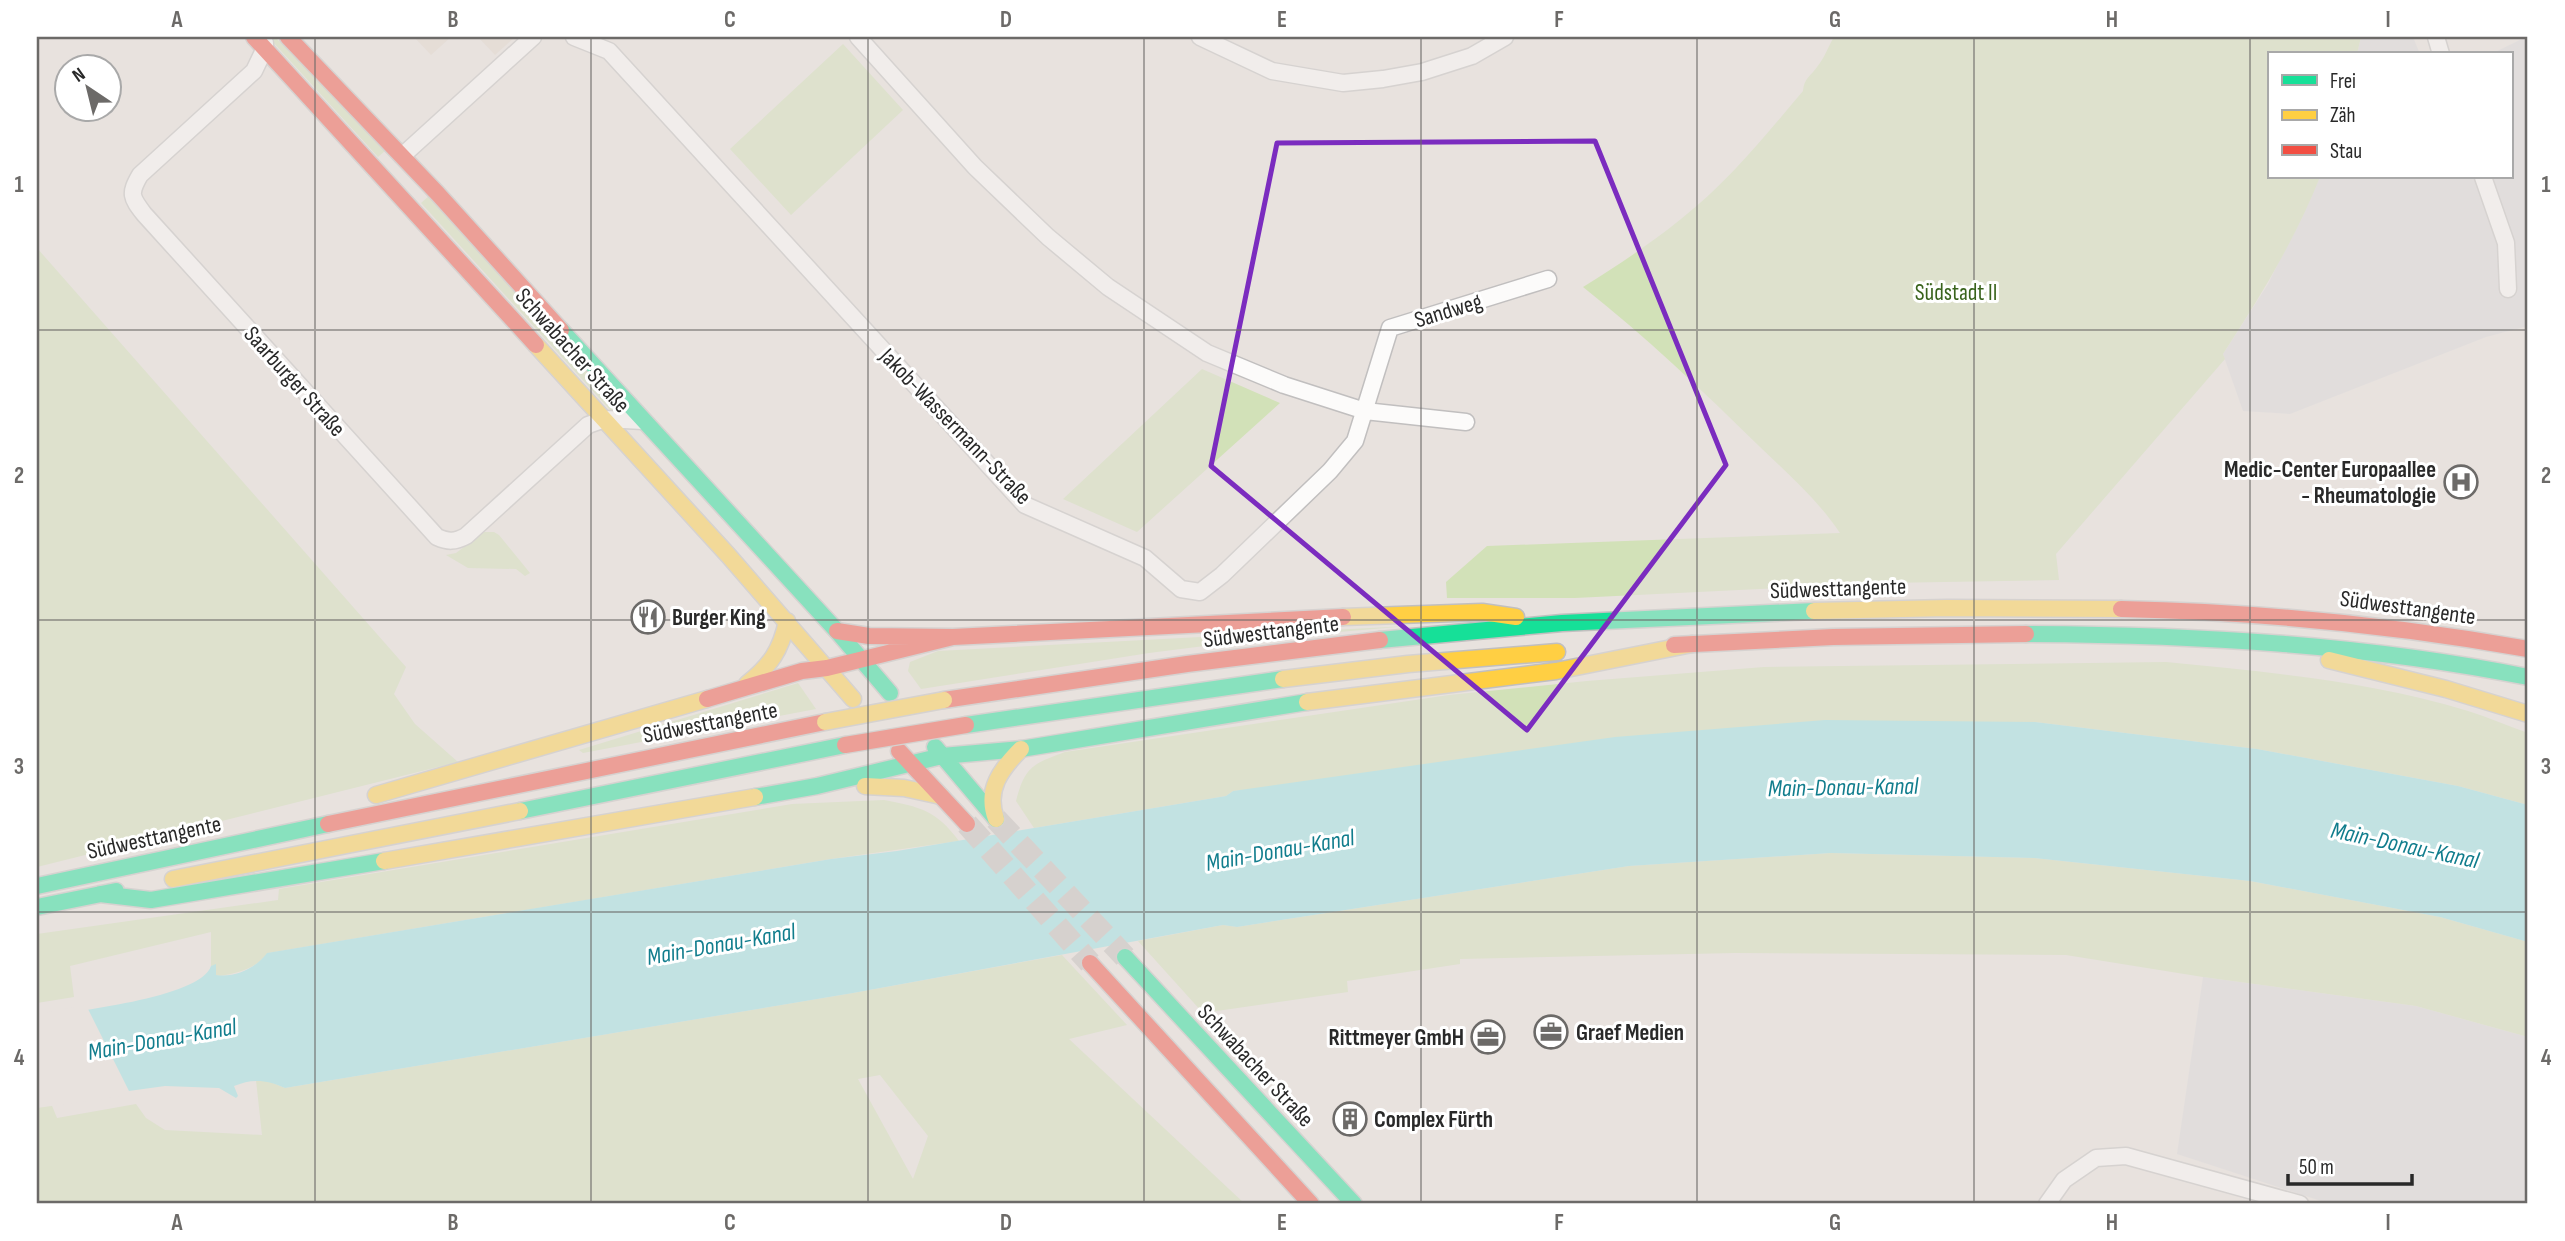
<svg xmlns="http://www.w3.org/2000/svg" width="2565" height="1241" font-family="'Sofia Sans Condensed',sans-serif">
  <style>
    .industrial { fill: #dad8da }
    .education { fill: #e2d7cd }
    .green { fill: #d2e1b8; fill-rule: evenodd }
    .water { fill: #95e3e6 }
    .pier { fill: #e8e2de }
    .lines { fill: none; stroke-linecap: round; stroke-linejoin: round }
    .secondary-tunnel { stroke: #c2bdba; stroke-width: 23; stroke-dasharray: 23 11; stroke-linecap: butt }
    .street-casing { stroke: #c1bfbf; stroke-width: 19 }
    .fast-casing { stroke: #c1bfbf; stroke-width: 19 }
    .slow-casing { stroke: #c1bfbf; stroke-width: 19 }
    .jam-casing { stroke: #c1bfbf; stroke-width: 19 }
    .street { stroke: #fcfbfa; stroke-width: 16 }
    .fast { stroke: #16e098; stroke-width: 16 }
    .slow { stroke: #ffcf43; stroke-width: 16 }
    .jam { stroke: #f24e42; stroke-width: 16 }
    .slow-bridge-casing { stroke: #c0bebc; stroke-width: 19; stroke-linecap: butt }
    .jam-bridge-casing { stroke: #c0bebc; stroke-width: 19; stroke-linecap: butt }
    .slow-bridge { stroke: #ffcf43; stroke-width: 16 }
    .jam-bridge { stroke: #f24e42; stroke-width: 16 }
    .marked { fill: none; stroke: #7b2cbf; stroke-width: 5; stroke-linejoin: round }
    .grid { fill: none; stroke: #6c6a68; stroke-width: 2; stroke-opacity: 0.55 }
    .labels { text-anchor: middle; stroke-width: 6; stroke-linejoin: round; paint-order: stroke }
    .park-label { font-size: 23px; fill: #39631c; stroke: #fff }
    .street-label { font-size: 23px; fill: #292929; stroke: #fff }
    .poi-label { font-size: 23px; font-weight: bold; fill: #292929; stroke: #fff; text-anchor: start }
    .water-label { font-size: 24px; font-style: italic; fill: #117d8d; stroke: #fff }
    .neatline { fill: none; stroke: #6c6a68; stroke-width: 2.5 }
    .grid-label { font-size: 23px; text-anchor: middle; font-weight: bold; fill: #6c6a68 }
  </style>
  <rect width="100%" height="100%" fill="#e8e2de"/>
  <path class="industrial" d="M2361 37H2413L2420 54H2357Z
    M2526 37H2528V326L2486 337 2290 414 2243 411 2223 354 2268 284 2320 177H2511V54H2491Z
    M2203 977 2416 1006 2528 1037V1204H2330L2177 1154Z"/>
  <path class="education" d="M414 37H451L431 55Z
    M478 37H515L495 55Z"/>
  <path class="green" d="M275 37 386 150 378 157 271 40Z
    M1834 37H2361L2357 54H2269V177H2320C2295 240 2260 297 2223 354L2225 359 2056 554 2059 580 1884 583 1575 598H1447L1446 582 1487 546 1840 533C1818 500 1788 474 1759 446 1703 391 1645 336 1583 287 1617 266 1650 244 1681 219 1727 183 1765 136 1803 91 1804 78 1811 76 1817 67 1824 59 1828 47 1834 37Z
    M843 44 903 110 791 215 730 149Z
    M429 196 625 413 611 411 421 203Z
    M37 248 406 667 394 694 415 724 458 762 37 867Z
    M1202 369 1280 403 1137 532 1063 499Z
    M484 532H494L499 535 530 573 525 576 516 569 468 568 446 555 456 553Z
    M1408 626 1260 639 1149 653 921 689 908 671 910 662 938 651Z
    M2166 662C2267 672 2370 681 2468 711 2488 717 2508 726 2528 733V805L2458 786 2257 749 2035 722 1233 791 1226 796 1034 828 1016 801C1025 767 1032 764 1065 752L1449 695 1587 681 1764 667Z
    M798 683 816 709 583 753 579 750Z
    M884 800C920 807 936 810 959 841L831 859 268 953C255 969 239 973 220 976L216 975V965L211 966V932L70 966 74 997 37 1003V934L278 900 279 889 792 804Z
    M1831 853 2034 858 2250 881 2440 917 2528 942V1037L2416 1006 2203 977 2066 955 1735 953 1460 959V964L1347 981 1348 992 1203 1013 1138 941 1223 925 1237 927 1629 866Z
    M1062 955 1127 1025 1069 1039 1245 1204H37V1069L57 1118 136 1104 146 1118 165 1130 262 1135 256 1080 268 1081 285 1088 853 993ZM880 1075 928 1136 913 1179 858 1079Z"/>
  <path class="water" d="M1825 720 2035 722 2257 749 2458 786 2528 805V942L2440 917 2250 881 2034 858 1831 853 1629 866 1237 927 1223 925 853 993 285 1088C267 1080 253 1078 234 1086L238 1096 236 1098 219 1088 165 1086 56 1101 37 1017C70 1012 201 998 211 966L216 964V975C235 978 256 968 267 953L831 859 897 851 1226 796 1233 791 1615 737Z"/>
  <path class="pier" d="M86 1005 131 1095 37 1108V1014Z"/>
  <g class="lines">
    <path class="secondary-tunnel" d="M996 819 1125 957
      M967 824 1090 963"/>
    <defs>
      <path id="street" d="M574 37 609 51 1025 505 1145 558 1181 589 1200 592 1222 575 1330 471 1355 441 1390 328 1548 279
        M858 37 975 167 1048 237 1108 287 1207 353 1284 385 1365 411 1466 422
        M1200 37 1272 71 1343 83 1383 79 1422 72 1472 56 1505 37
        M2436 37 2441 54
        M265 43V48L254 71 140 175C129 194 131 197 144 214L437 537C448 542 455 542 466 536L588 425 605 419 643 421
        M402 156 533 37
        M2483 177 2506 243 2508 289
        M2047 1204 2064 1180 2096 1158 2126 1156 2300 1204"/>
      <path id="fast" d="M561 330 837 631 890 693
        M2026 634C2195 635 2362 644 2528 677
        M1380 640 1562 623 1814 611
        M966 725 1283 679
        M935 747 996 819
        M755 797 817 786 942 756 1021 749 1307 702
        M520 811 845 745
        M37 886 328 824
        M100 894 151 900 384 861
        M37 907 116 891
        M1125 957 1354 1204"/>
      <path id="slow" d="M536 345 728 555 853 699
        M1814 611 1947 608 2121 609
        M1343 617 1482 612 1516 617
        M2329 660 2446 689 2528 714
        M1283 679 1408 664 1557 652
        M747 684C770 666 781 650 787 621
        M1307 702 1556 671 1692 644
        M865 786 904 788 941 796
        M376 795 707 699
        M996 819C985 790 1001 769 1021 749
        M384 861 755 797
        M173 879 520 811"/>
      <path id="jam" d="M254 37 536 345
        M288 37 438 194 561 330
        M2121 609C2258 612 2393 625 2528 649
        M837 631 869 636 953 637 1343 617
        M1674 645 1833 637 2026 634
        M707 699 802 671 827 668 953 637
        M944 700 1187 664 1380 640
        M899 751 967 824
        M328 824 825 722
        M1090 963 1311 1204"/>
    </defs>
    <use href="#street" class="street-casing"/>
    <use href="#fast" class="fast-casing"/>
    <use href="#slow" class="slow-casing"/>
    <use href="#jam" class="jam-casing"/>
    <use href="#street" class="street"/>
    <use href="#fast" class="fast"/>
    <use href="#slow" class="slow"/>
    <use href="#jam" class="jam"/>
    <defs>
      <path id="slow-bridge" d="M825 722 944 700"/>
      <path id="jam-bridge" d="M845 745 966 725"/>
    </defs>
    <use href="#slow-bridge" class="slow-bridge-casing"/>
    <use href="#jam-bridge" class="jam-bridge-casing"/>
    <use href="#slow-bridge" class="slow-bridge"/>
    <use href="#jam-bridge" class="jam-bridge"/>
  </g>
  <path d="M0 0H2565V1241H0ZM1595 141 1726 465 1527 730 1211 466 1277 143Z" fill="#e8e2de" fill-opacity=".55" fill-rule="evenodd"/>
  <path class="marked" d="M1595 141 1726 465 1527 730 1211 466 1277 143Z"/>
  <path class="grid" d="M315 37V1204M591 37V1204M868 37V1204M1144 37V1204M1421 37V1204M1697 37V1204M1974 37V1204M2250 37V1204M37 330H2528M37 620H2528M37 912H2528"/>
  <defs>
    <symbol id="hospital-ring" viewBox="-11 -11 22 22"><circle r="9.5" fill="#fff" stroke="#6c6a68" stroke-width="1.5"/><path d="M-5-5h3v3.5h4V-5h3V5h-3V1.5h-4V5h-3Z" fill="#6c6a68"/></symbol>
    <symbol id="restaurant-ring" viewBox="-11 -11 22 22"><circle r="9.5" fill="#fff" stroke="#6c6a68" stroke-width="1.5"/><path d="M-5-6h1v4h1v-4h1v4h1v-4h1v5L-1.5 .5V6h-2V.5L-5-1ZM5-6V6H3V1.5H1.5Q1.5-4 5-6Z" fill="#6c6a68"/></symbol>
    <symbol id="office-ring" viewBox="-11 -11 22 22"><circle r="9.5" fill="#fff" stroke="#6c6a68" stroke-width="1.5"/><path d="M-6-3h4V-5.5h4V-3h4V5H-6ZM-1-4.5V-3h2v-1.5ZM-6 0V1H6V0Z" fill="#6c6a68"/></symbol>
    <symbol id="building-ring" viewBox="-11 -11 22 22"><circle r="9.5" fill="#fff" stroke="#6c6a68" stroke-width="1.5"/><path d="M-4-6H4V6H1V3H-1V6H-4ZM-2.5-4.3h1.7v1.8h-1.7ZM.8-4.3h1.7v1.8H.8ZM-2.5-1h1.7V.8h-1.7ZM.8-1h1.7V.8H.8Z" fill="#6c6a68"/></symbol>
  </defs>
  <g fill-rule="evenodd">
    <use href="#hospital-ring" x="2442" y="463" width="38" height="38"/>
    <use href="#restaurant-ring" x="629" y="598" width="38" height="38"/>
    <use href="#office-ring" x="1532" y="1013" width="38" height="38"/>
    <use href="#office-ring" x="1469" y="1018" width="38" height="38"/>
    <use href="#building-ring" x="1331" y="1100" width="38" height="38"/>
  </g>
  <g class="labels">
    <g class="park-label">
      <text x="1956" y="300">Südstadt II</text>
    </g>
    <g class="street-label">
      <text transform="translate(1448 310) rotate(-17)" y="8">Sandweg</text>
      <text transform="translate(573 350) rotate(48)" y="8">Schwabacher Straße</text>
      <text transform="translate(295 381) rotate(48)" y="8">Saarburger Straße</text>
      <text transform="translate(956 426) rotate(46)" y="8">Jakob-Wassermann-Straße</text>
      <text transform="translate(1838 588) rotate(-2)" y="8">Südwesttangente</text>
      <text transform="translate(2408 607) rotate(8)" y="8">Südwesttangente</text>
      <text transform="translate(1271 631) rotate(-7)" y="8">Südwesttangente</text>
      <text transform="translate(710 722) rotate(-11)" y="8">Südwesttangente</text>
      <text transform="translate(154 837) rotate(-12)" y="8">Südwesttangente</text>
      <text transform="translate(1256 1065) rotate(47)" y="8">Schwabacher Straße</text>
    </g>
    <g class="poi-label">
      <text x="2436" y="477" text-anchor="end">Medic-Center Europaallee<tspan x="2436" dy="26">- Rheumatologie</tspan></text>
      <text x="672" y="625">Burger King</text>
      <text x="1576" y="1040">Graef Medien</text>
      <text x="1464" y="1045" text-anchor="end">Rittmeyer GmbH</text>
      <text x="1374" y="1127">Complex Fürth</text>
    </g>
    <g class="water-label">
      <text transform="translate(1843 787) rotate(-1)" y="8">Main-Donau-Kanal</text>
      <text transform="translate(2405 845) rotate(12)" y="8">Main-Donau-Kanal</text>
      <text transform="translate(1280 850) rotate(-10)" y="8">Main-Donau-Kanal</text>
      <text transform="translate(721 944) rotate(-10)" y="8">Main-Donau-Kanal</text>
      <text transform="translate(162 1039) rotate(-10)" y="8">Main-Donau-Kanal</text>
    </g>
  </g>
  <rect width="2565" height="1241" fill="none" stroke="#ffffff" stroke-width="77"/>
  <rect x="2268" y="52" width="245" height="126" fill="#ffffff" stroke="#a9a9a9" stroke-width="2"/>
  <rect x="2282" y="75" width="35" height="10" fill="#16e098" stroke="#a9a9a9" stroke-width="2"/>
  <text x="2330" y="88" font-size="21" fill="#292929">Frei</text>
  <rect x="2282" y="110" width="35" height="10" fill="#ffcf43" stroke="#a9a9a9" stroke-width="2"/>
  <text x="2330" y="122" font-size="21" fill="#292929">Zäh</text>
  <rect x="2282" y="145" width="35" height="10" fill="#f24e42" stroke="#a9a9a9" stroke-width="2"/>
  <text x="2330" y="158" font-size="21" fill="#292929">Stau</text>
  <g transform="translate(88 88) rotate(325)"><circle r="33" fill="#ffffff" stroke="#a9a9a9" stroke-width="2"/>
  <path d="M0-5L12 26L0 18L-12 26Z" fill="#6c6a68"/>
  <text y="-10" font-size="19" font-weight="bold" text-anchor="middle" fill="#292929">N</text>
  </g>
  <path d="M2288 1174v10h124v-10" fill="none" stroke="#292929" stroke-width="3.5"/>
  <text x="2299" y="1174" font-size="21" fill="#292929" stroke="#ffffff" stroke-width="5" paint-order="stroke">50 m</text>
  <rect x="38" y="38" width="2488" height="1164" class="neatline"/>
  <g class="grid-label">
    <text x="177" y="27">A</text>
    <text x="453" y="27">B</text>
    <text x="730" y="27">C</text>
    <text x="1006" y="27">D</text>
    <text x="1282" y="27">E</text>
    <text x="1559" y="27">F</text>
    <text x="1835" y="27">G</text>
    <text x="2112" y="27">H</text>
    <text x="2388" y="27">I</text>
    <text x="19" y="192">1</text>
    <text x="2546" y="192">1</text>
    <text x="19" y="483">2</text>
    <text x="2546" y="483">2</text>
    <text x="19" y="774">3</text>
    <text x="2546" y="774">3</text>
    <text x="19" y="1065">4</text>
    <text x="2546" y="1065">4</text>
    <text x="177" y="1230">A</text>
    <text x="453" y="1230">B</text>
    <text x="730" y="1230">C</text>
    <text x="1006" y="1230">D</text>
    <text x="1282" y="1230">E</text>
    <text x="1559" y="1230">F</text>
    <text x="1835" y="1230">G</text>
    <text x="2112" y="1230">H</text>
    <text x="2388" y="1230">I</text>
  </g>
</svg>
